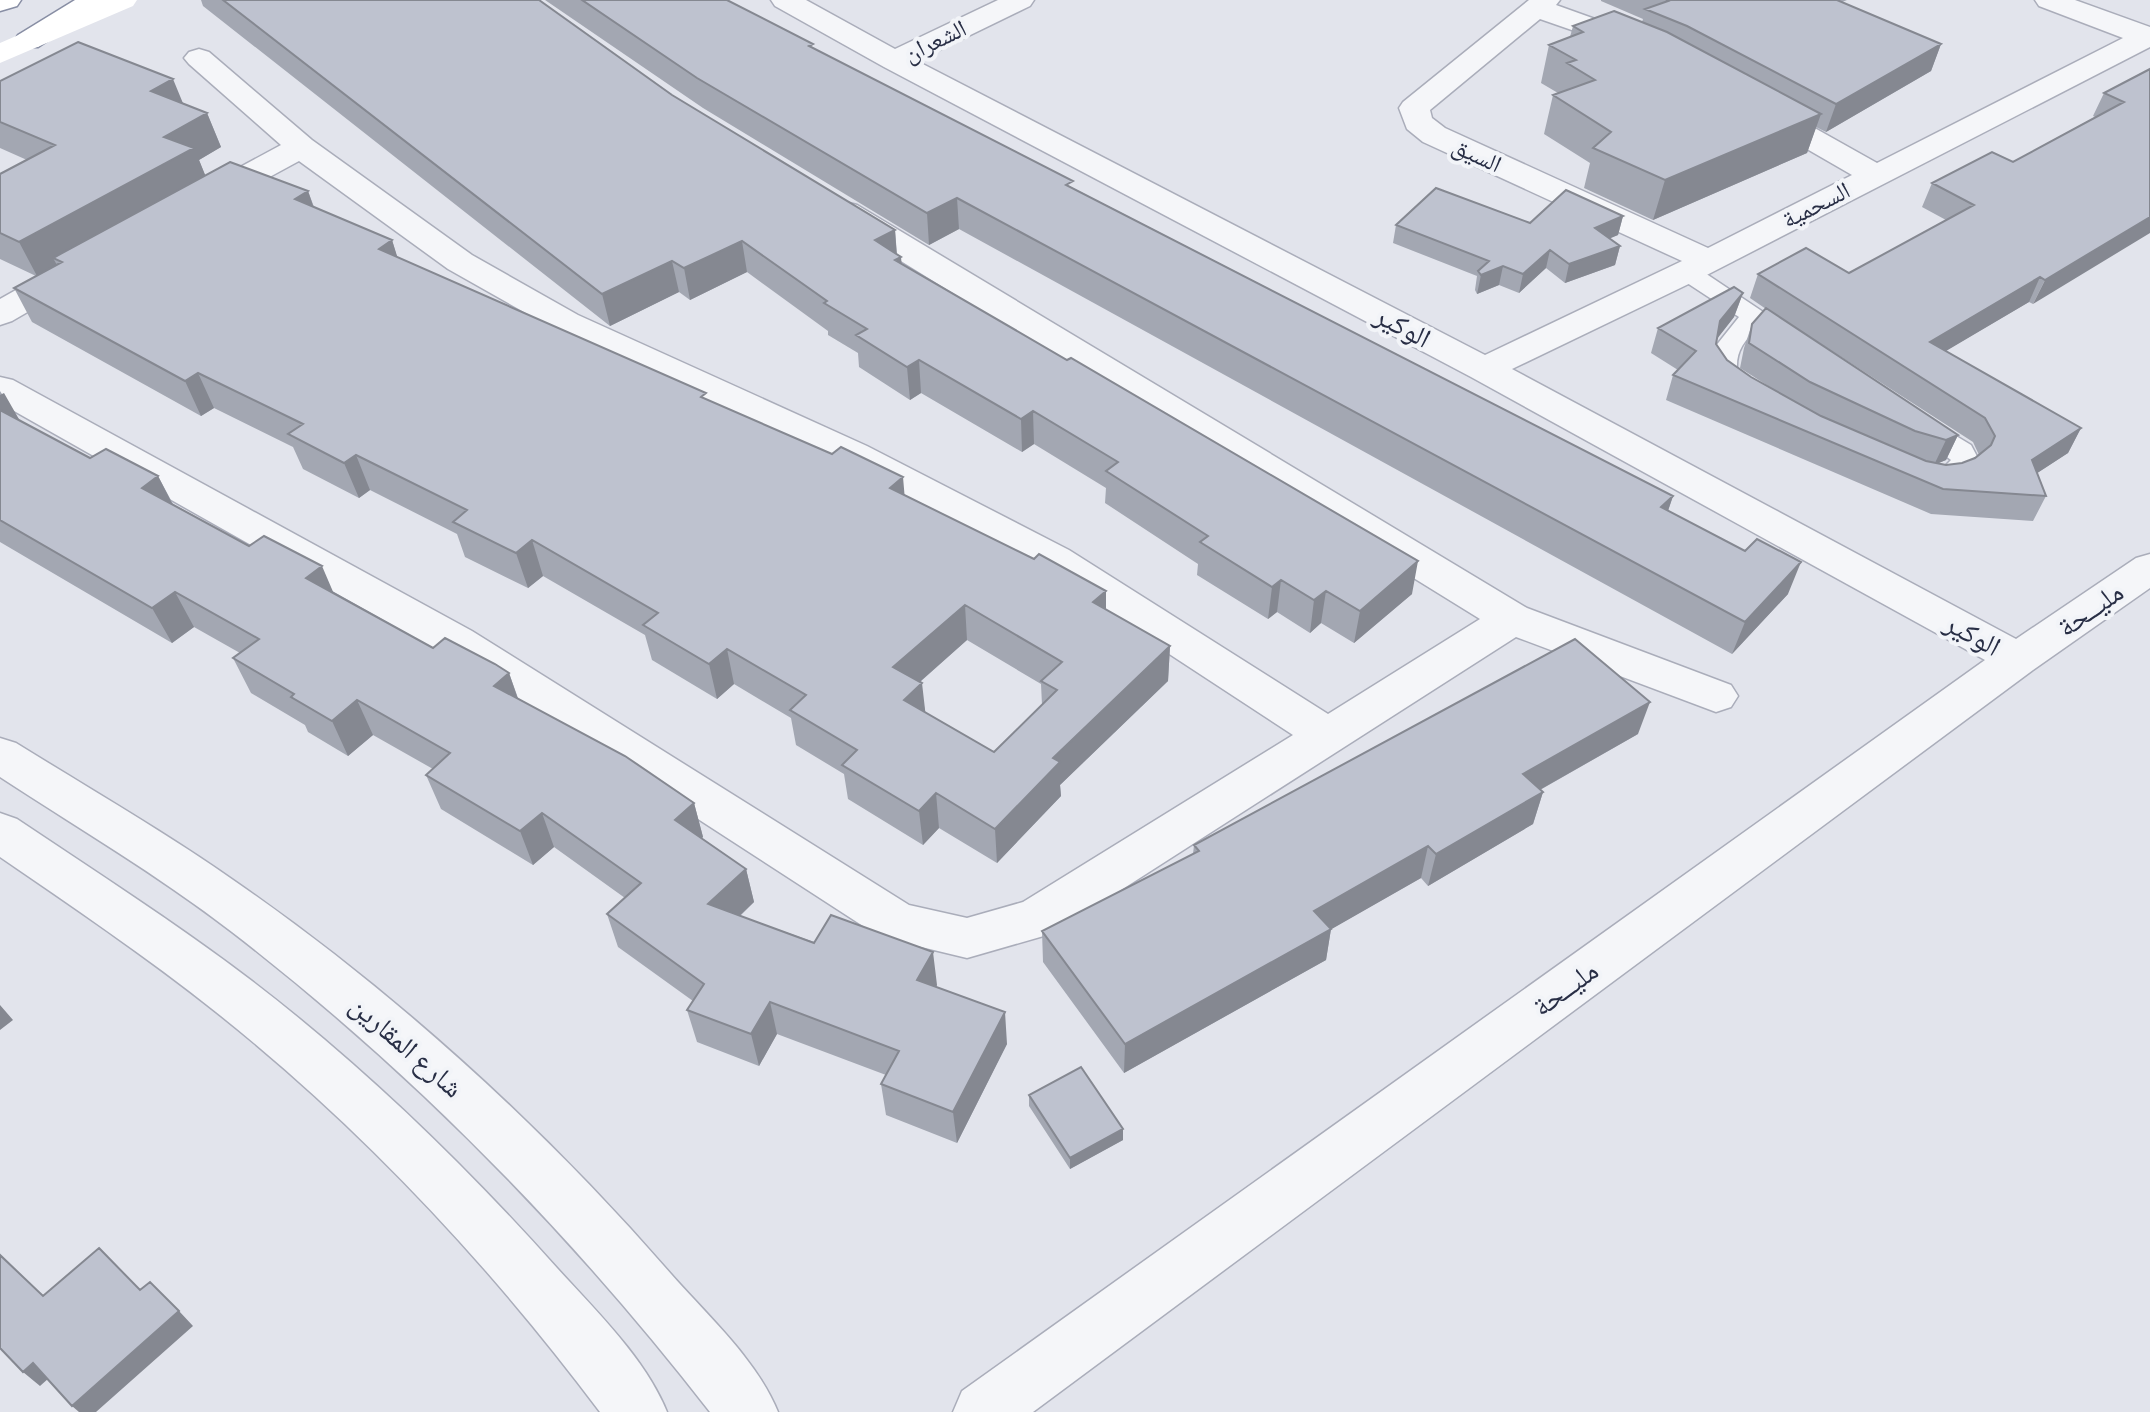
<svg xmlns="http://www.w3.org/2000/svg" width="2150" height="1412" font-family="'Fira Sans Condensed','Noto Naskh Arabic',sans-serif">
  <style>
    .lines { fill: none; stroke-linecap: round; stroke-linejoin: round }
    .service-casing { stroke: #aaadba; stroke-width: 3 }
    .minor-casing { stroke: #aaadba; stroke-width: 3 }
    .trunk-casing { stroke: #888ea4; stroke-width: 3 }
    .service { fill: #f5f6f9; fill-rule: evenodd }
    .minor { fill: #f5f6f9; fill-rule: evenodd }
    .secondary { fill: #fff; fill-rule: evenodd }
    .trunk { fill: #fff; fill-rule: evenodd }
    .wall { fill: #a3a7b2; fill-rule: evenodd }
    .shaded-wall { fill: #858891 }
    .building { fill: #bec2cf; stroke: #858891; stroke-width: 2; fill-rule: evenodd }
    .labels { text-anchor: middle; stroke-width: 8; stroke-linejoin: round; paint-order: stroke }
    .far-street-label { font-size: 24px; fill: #282e45; stroke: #f2f4f8 }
    .street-label { font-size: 28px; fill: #282e45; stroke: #f2f4f8 }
  </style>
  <rect width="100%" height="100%" fill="#e2e4ec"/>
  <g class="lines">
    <defs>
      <path id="service" d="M1687 265 1696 267 1805 340 1792 348 1757 329C1744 341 1736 351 1737 369L1757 389 1753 395H1735L1711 372 1715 347 1739 317 1678 277 1675 272Z
        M1918 413 1971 445 1980 462 1963 482 1930 486 1920 484 1916 477 1920 470 1945 466 1951 460 1908 428 1904 422 1908 416Z"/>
      <path id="minor" d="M771 0H806L895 49 998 0H1034L1030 6 917 61 1485 355 1682 261 1423 142 1407 129 1399 108 1403 102 1529 0H1560L1556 5 1648 38 1652 44 1648 50 1638 53 1540 19 1430 110 1432 118 1445 128 1708 248 1852 175 1748 115 1744 109 1748 103H1770L1877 163 2123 38 2039 6 2035 0H2075L2150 27V47L1699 279 1512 369 2016 639 2136 558 2150 554V588L2033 670 1033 1412H953L962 1391 1985 660 1471 377 884 67 775 6Z
        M199 49 209 52 312 140 472 255 578 315 867 446 1069 550 1328 714 1480 619 833 219 829 212 833 205 845 202 857 205 1527 608 1731 685 1738 696 1731 707 1716 712 1516 637 1054 933 967 958 880 937 442 653 0 403V377L13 380 472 631 909 905 967 918 1023 902 1293 735 1041 570 839 464 554 329 448 269 299 161 216 206 205 209 194 206 189 199 194 192 281 145 189 64 184 58 189 52Z
        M74 261 86 264 91 271 86 278 12 321 0 325V299L62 264Z
        M0 738 16 743C90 789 165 832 236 882 396 993 543 1127 671 1274 708 1316 757 1360 778 1412H710C571 1233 412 1071 232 932 158 875 78 828 0 777Z
        M0 813 17 819C96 872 176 923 252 981 363 1066 464 1164 557 1268 596 1311 645 1358 667 1412H600C489 1264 361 1127 216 1012 147 957 73 907 0 857Z"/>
      <path id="trunk" d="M0 0H21L17 6 0 11Z
        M75 0H109L38 47H18L14 41 18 35Z"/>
    </defs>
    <use href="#service" class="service-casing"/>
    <use href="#minor" class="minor-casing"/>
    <use href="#trunk" class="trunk-casing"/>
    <use href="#service" class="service"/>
    <use href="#minor" class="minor"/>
    <path class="secondary" d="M99 0H137L133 6 0 63V43Z"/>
    <use href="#trunk" class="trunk"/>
  </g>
  <path class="wall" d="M201 0H539L672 95 895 230 897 254 902 264 1412 594 1354 643 1321 623 1310 633 1277 612 1268 619 1197 575 1198 564 1105 503 1106 488 1034 444 1022 452 921 393 910 400 859 367 858 353 828 335V331L747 272 690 300 679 292 610 326 203 6Z
    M545 0H727L814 49 1073 188 1673 496 1668 511 1788 594 1732 654 959 229 929 245 703 108Z
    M1601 0H1847L1842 2 1941 44 1931 71 1826 132 1816 127 1807 153 1653 220 1584 188 1590 163 1544 134 1553 95 1558 93 1541 83 1549 45 1570 37 1573 26 1642 22 1643 19 1601 1Z
    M2150 69 2033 304 2029 302 1945 351 2081 428 2068 453 2037 473 2046 496 2033 521 1931 514 1666 400 1673 375 1678 370 1651 353 1658 328 1743 293 1734 317 1717 339 1716 344 1727 360 1751 377 1784 396 1740 368 1744 348 1752 324 1766 309 1750 298 1758 274 1849 273 1946 220 1922 207 1932 183 2013 162 2095 117 2093 116 2104 93ZM1790 324 1973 442 1979 455 1975 458 1962 463 1946 465 1938 463 1946 460 1958 435Z
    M0 81 183 104 207 113 221 147 199 160 205 175 308 191 314 207 392 240 397 257 707 400 904 495 1170 646 1168 681 1060 785 1061 796 997 863 939 828 923 845 848 799 844 774 796 745 791 718 734 684 717 699 652 660 645 635 543 576 528 588 465 557 457 534 370 490 359 498 303 469 293 447 214 408 201 416 32 322 14 288 36 276 0 259V174L27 160 0 148ZM967 640 1041 684 1042 705 994 752 925 712 920 682Z
    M1623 216 1618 235 1609 238 1620 246 1615 265 1565 283 1546 268 1519 293 1499 285 1477 294 1475 290 1477 276 1393 243 1396 225 1530 223Z
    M0 391 19 420 90 458 158 476 173 504 433 648 509 673 518 698 694 803 703 837 702 838 746 869 754 902 740 916 937 985 936 987 1007 1044 957 1143 886 1115 881 1084 886 1075 777 1034 759 1066 697 1042 687 1010 693 1001 618 947 607 914 625 898 554 847 533 865 441 809 426 775 433 769 373 735 348 756 308 732 305 725 251 693 233 658 240 653 194 627 172 643 0 542Z
    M1638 734 1540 790 1543 792 1533 824 1428 886 1421 878 1331 929 1326 960 1124 1073 1043 962 1042 931 1193 854 1194 845Z
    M1029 1095 1123 1129V1140L1070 1169 1029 1106Z"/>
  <path class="shaded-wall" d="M1941 44 1931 71 1826 132 1836 104Z
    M173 79 187 113 151 91Z
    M207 113 221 147 199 160 208 182 53 258 57 265 37 276 19 242 164 137Z
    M1821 114 1807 153 1653 220 1665 180Z
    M308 191 320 226 295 199Z
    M957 198 959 229 929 245 927 213Z
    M1623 216 1618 235 1590 247 1595 228Z
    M2150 217V233L2033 304 2045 280Z
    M895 230 897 259 901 257 904 289 875 240Z
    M392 240 403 275 379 249Z
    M742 241 747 272 690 300 684 268Z
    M1620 246 1615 265 1565 283 1569 264Z
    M1550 250 1546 268 1519 293 1523 274Z
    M672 261 679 292 610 326 602 294Z
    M1503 266 1499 285 1477 294 1481 275Z
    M2040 277 2029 302 1919 367 1930 342Z
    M1743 293 1734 317 1712 345 1720 321Z
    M919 360 921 393 910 400 907 367Z
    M198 373 214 408 201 416 185 381Z
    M4 393 24 428 0 424V395Z
    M1033 411 1034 444 1022 452 1021 419Z
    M2081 428 2068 453 2019 485 2032 460Z
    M1958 435 1946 460 1934 465 1946 440Z
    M356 455 370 490 359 498 344 463Z
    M158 476 176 511 142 488Z
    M903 477 906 512 890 488Z
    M1673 496 1662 528 1661 507Z
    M532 540 543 576 528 588 516 553Z
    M1418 561 1412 594 1354 643 1360 611Z
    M1801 562 1788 594 1732 654 1745 622Z
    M322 566 337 601 306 578Z
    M1281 580 1277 612 1268 619 1272 587Z
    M1106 591V626L1093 602Z
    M1326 591 1321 623 1310 633 1314 600Z
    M175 592 194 627 172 643 152 608Z
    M965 605 967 640 897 702 893 667Z
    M1170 646 1168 681 1060 785 1061 796 997 863 995 829 1053 758Z
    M727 649 734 684 717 699 709 664Z
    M509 673 521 708 494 686Z
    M922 683 926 718 904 700Z
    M357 700 373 735 348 756 332 721Z
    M1650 702 1638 734 1513 805 1523 774Z
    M1543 792 1533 824 1428 886 1436 854Z
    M936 793 939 828 923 845 919 811Z
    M694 803 703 837 684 854 675 820Z
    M542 813 554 847 533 865 520 831Z
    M1428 846 1421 878 1309 942 1314 911Z
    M746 869 754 902 717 937 708 904Z
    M1331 929 1326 960 1124 1073 1125 1044Z
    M933 952 937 985 921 1013 917 980Z
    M770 1002 777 1034 759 1066 751 1034Z
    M0 1005 13 1020 0 1030Z
    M1005 1012 1007 1044 957 1143 953 1112Z
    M1123 1129V1140L1070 1169V1158Z
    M179 1311 193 1326 96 1412H79L72 1406Z
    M33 1363 49 1378 40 1386 23 1372Z"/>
  <path class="building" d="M223 0H539L672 95 895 230 875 240 901 257 895 260 1067 360 1071 358 1418 561 1360 611 1326 591 1314 600 1281 580 1272 587 1200 542 1208 536 1106 471 1118 462 1033 411 1021 419 919 360 907 367 856 335 867 329 824 303 827 301 742 241 684 268 672 261 602 294Z
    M582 0H727L813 44 809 46 1073 181 1066 185 1673 496 1661 507 1745 551 1757 539 1801 562 1745 622 957 198 927 213 697 78Z
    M1666 0H1837L1941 44 1836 104 1687 26 1645 9 1668 1Z
    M1614 11 1667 32 1821 114 1665 180 1593 148 1611 132 1553 95 1595 80 1567 63 1576 60 1549 45 1583 32 1573 26Z
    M78 42 173 79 151 91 207 113 164 137 194 148 19 242 0 233V174L55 145 0 122V81Z
    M2150 69V217L2045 280 2040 277 1930 342 2081 428 2032 460 2046 496 1943 489 1673 375 1696 351 1658 328 1734 287 1743 293 1720 321 1716 344 1727 360 1751 377 1821 416 1926 461 1946 465 1962 463 1975 458 1991 445 1995 436 1985 418 1758 274 1806 248 1849 273 1974 205 1932 183 1992 152 2013 162 2124 102 2104 93Z
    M230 162 308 191 295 199 392 240 379 249 706 393 701 397 832 454 841 447 903 477 890 488 1034 559 1039 554 1106 591 1093 602 1170 646 1053 758 1060 762 995 829 936 793 919 811 842 765 857 750 790 710 806 695 727 649 709 664 643 625 658 613 532 540 516 553 453 522 467 510 356 455 344 463 288 434 303 424 198 373 185 381 14 288 62 262 53 258ZM965 605 1062 662 1041 681 1057 690 994 752 904 700 922 683 893 667Z
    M1436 188 1530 223 1566 190 1623 216 1595 228 1620 246 1569 264 1550 250 1523 274 1503 266 1481 275 1478 271 1489 261 1396 225Z
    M1766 308 1958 435 1946 440 1915 431 1810 382 1749 343 1752 324Z
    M0 410 90 458 106 449 158 476 142 488 249 546 264 536 322 566 306 578 433 648 445 638 495 664 509 673 494 686 625 756 694 803 675 820 746 869 708 904 814 943 831 915 933 952 917 980 1005 1012 953 1112 881 1084 899 1051 770 1002 751 1034 687 1010 704 984 607 914 641 883 542 813 520 831 426 775 450 753 357 700 332 721 291 697 294 694 233 658 259 639 175 592 152 608 0 520Z
    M1575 639 1650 702 1523 774 1543 792 1436 854 1428 846 1314 911 1331 929 1125 1044 1042 931 1199 851 1194 845Z
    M1081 1067 1123 1129 1070 1158 1029 1095Z
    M99 1248 140 1290 150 1282 179 1311 72 1406 33 1363 23 1372 0 1348V1255L43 1296Z"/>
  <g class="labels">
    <g class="far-street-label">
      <text transform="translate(935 41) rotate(-26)" y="8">الشعران</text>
      <text transform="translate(1477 155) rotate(25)" y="8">السيق</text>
      <text transform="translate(1816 205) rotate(-27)" y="8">السحمية</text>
    </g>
    <g class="street-label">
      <text transform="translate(1403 326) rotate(28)" y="10">الوكير</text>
      <text transform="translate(2090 609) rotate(-35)" y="10">مليــحة</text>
      <text transform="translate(1973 634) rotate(29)" y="10">الوكير</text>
      <text transform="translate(1565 988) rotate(-36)" y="10">مليــحة</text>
      <text transform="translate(407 1046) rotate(41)" y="10">شارع المقارين</text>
    </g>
  </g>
</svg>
